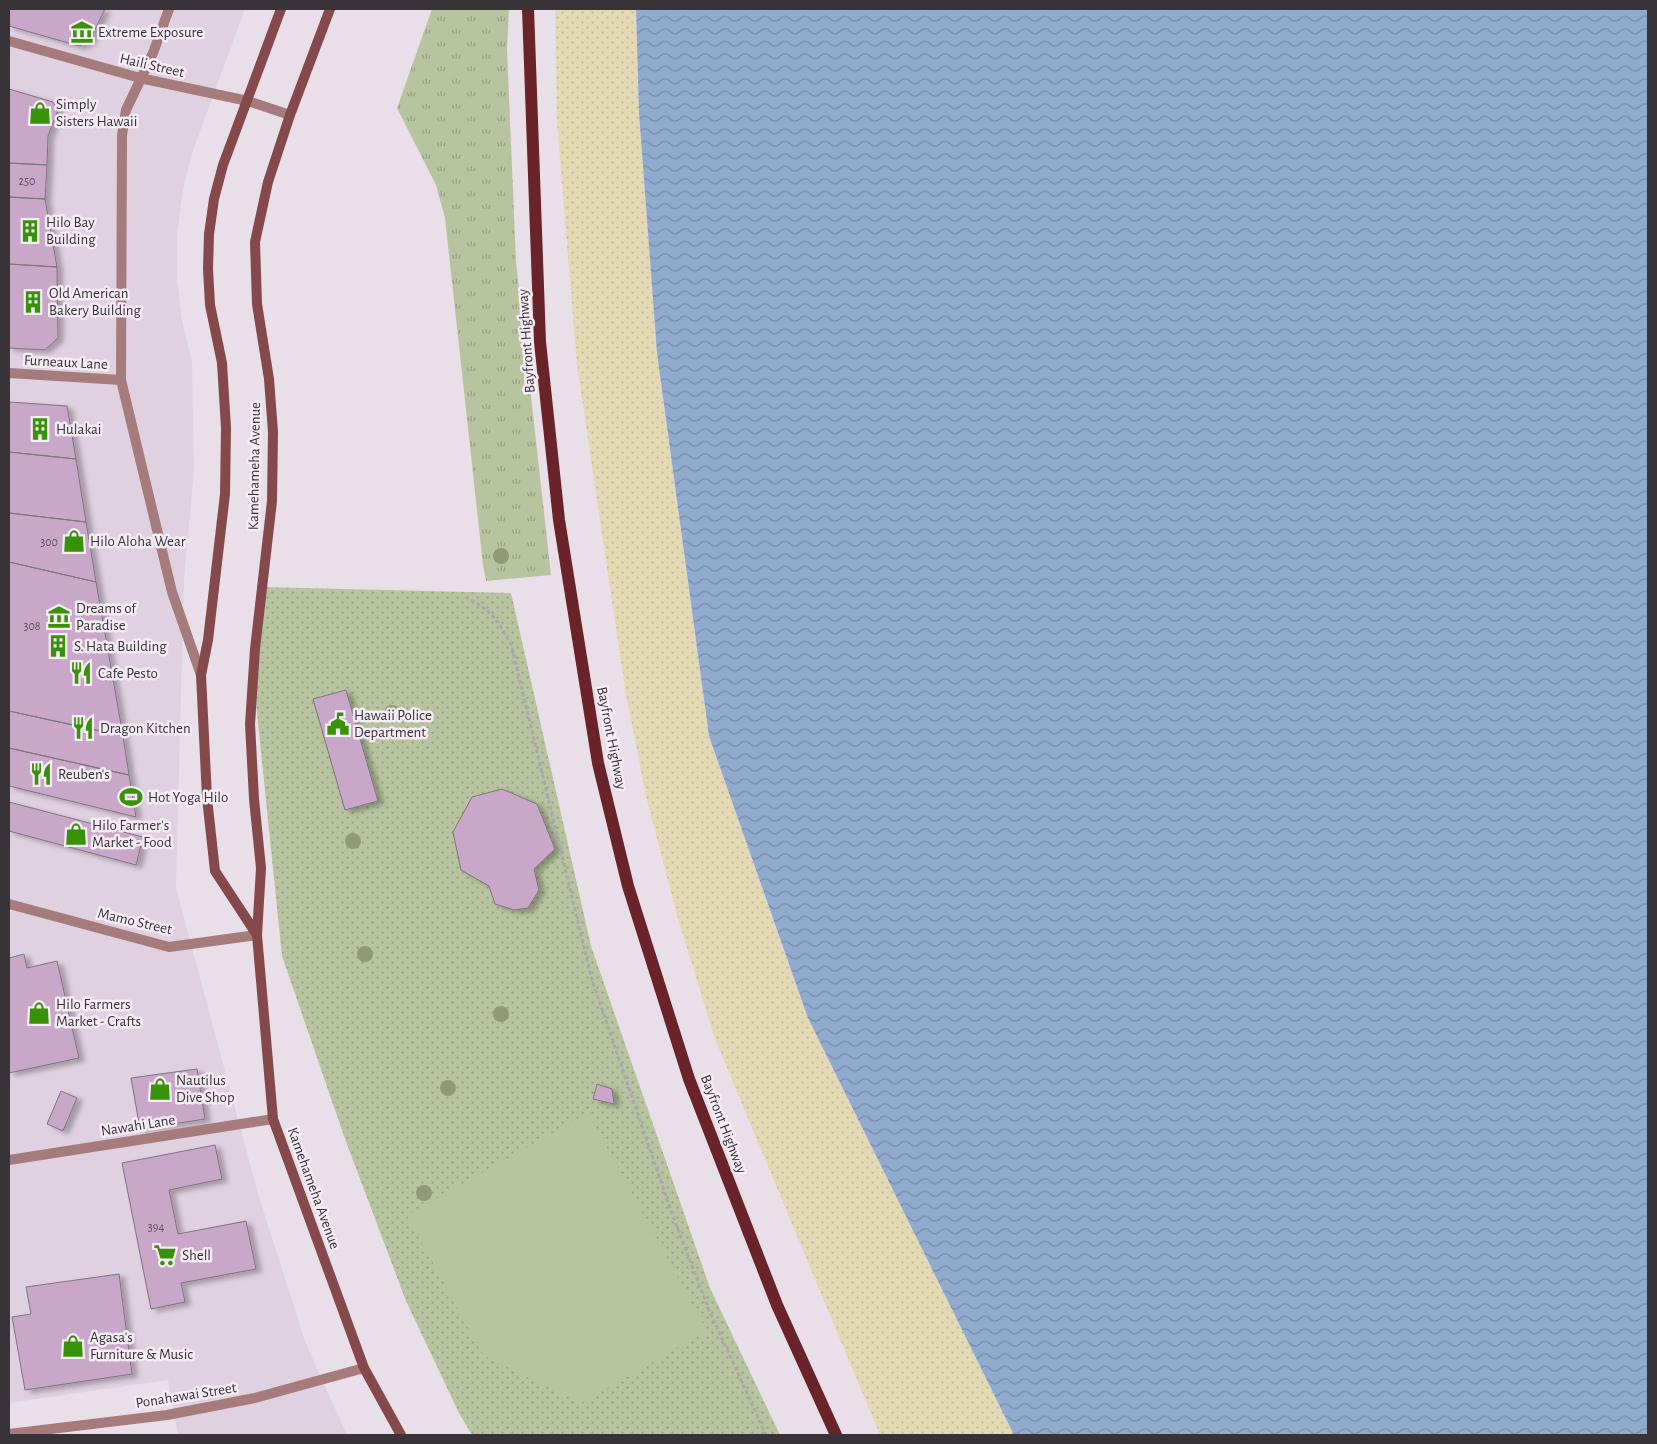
<svg xmlns="http://www.w3.org/2000/svg" width="1657" height="1444" font-family="'Alegreya Sans',sans-serif">
  <style>
    .built { fill: #e0d1e0 }
    .grass { fill: url(#grass-tufts) }
    .sand { fill: url(#sand-dots) }
    .park { fill: url(#park-dots) }
    .pitch { fill: #b8c4a0 }
    .water { fill: url(#water-waves) }
    .building { fill: #c9a7c9; stroke: #7d757d; filter: url(#shadow) }
    .lines { fill: none; stroke-linecap: round; stroke-linejoin: round }
    .path { stroke: #aea6ae; stroke-width: 3; stroke-dasharray: 4 2.5; stroke-linecap: butt }
    .service { stroke: #a67b7b; stroke-width: 10 }
    .minor { stroke: #a67b7b; stroke-width: 10 }
    .tertiary { stroke: #a67b7b; stroke-width: 10 }
    .secondary { stroke: #85494b; stroke-width: 10 }
    .primary { stroke: #6b232a; stroke-width: 12 }
    .tree { fill: #939878 }
    .labels { text-anchor: middle; stroke-width: 5; stroke-linejoin: round; paint-order: stroke }
    .number-label { font-size: 12px; fill: #5c505c }
    .poi-label { font-size: 15px; fill: #373337; stroke: #f6ecf6; text-anchor: start }
    .street-label { font-size: 15px; fill: #373337; stroke: #f6ecf6 }
  </style>
  <defs>
    <pattern id="grass-tufts" width="24" height="20" patternUnits="userSpaceOnUse" patternTransform="scale(1.25)"><rect width="24" height="20" fill="#b8c4a0"/><path d="M3 7l-1-3M5 7V3M7 7l1-3M15 17l-1-3M17 17v-4M19 17l1-3" fill="none" stroke="#96a083"/></pattern>
    <pattern id="sand-dots" width="8" height="8" patternUnits="userSpaceOnUse" patternTransform="scale(1.25)"><rect width="8" height="8" fill="#e3d9b4"/><path d="M2 2h.1M6 6h.1" fill="none" stroke="#c3bb9b" stroke-width="1.8" stroke-linecap="round"/></pattern>
    <pattern id="park-dots" width="8" height="8" patternUnits="userSpaceOnUse" patternTransform="scale(1.25)"><rect width="8" height="8" fill="#b8c4a0"/><path d="M2 2h.1M6 6h.1" fill="none" stroke="#96a083" stroke-width="1.8" stroke-linecap="round"/></pattern>
    <pattern id="water-waves" width="16" height="10" patternUnits="userSpaceOnUse" patternTransform="scale(1.25)"><rect width="16" height="10" fill="#91abcf"/><path d="M0 5q4-4 8 0t8 0" fill="none" stroke="#778ca9"/></pattern>
    <filter id="shadow"><feDropShadow dx="5.5" dy="3" stdDeviation="2.5" flood-color="#0004"/></filter>
  </defs>
  <rect width="100%" height="100%" fill="#e9dfe8"/>
  <path class="built" d="M9 9H245L192 153 182 194 177 236V279L182 321 192 362 194 470 184 579 176 888 258 1194 306 1344 347 1435H178L168 1380 9 1403Z"/>
  <path class="grass" d="M432 9H509L507 49 516 262 551 575 486 581 483 565 445 218 436 185 397 108Z"/>
  <path class="sand" d="M555 9H636L639 113 657 353 709 736 808 1018 1014 1435H880L715 1039 676 912 646 796 625 689 577 365 557 123Z"/>
  <path class="park" d="M262 587 511 593 591 946 710 1288 780 1435H472L459 1413 406 1301 345 1139 282 956 256 703Z"/>
  <path class="pitch" d="M588 1113 707 1331 581 1403 484 1356 407 1215Z"/>
  <path class="water" d="M636 9H1648V1435H1014L808 1018 709 736 657 353 639 113Z"/>
  <path class="building" d="M9 9H105L89 42 79 46 9 26Z
    M9 89 53 102 58 110 48 136 47 165 9 163Z
    M9 163 47 165 45 199 9 197Z
    M9 197 45 199 57 267 9 264Z
    M9 264 57 267 58 338 45 350 9 348Z
    M9 402 67 406 76 459 9 452Z
    M9 452 76 459 86 522 9 513Z
    M9 513 86 522 96 582 9 562Z
    M9 562 96 582 123 736 9 711Z
    M346 690 378 801 345 810 313 699Z
    M9 711 123 736 129 775 9 748Z
    M9 748 129 775 136 817 9 786Z
    M502 789 537 804 555 849 534 869 539 890 528 908 514 910 495 904 489 886 461 870 453 832 472 797Z
    M9 802 143 837 136 865 9 831Z
    M24 954 27 968 57 961 79 1058 9 1073V958Z
    M197 1069 205 1119 140 1129 131 1078Z
    M597 1084 612 1089 614 1104 593 1099Z
    M61 1091 77 1098 63 1131 47 1124Z
    M215 1145 222 1179 169 1190 178 1234 246 1221 256 1269 181 1283 185 1302 151 1309 122 1163Z
    M119 1274 132 1374 25 1390 12 1317 31 1314 26 1287Z"/>
  <g class="lines">
    <path class="path" d="M465 597C491 610 497 619 511 644L592 980 671 1211 709 1310 766 1435"/>
    <path class="service" d="M169 9 153 53 126 110 122 135 121 380 172 592 201 675
      M9 1160 273 1119"/>
    <path class="minor" d="M9 41 140 78 248 101 290 115
      M9 373 121 380
      M9 904 169 947 257 935"/>
    <path class="tertiary" d="M9 1434 167 1415 255 1398 364 1368"/>
    <path class="secondary" d="M330 9 290 115 268 182 255 242 257 304 269 379 273 432 272 501 255 649 250 724 254 799 261 868 257 935 273 1119 364 1368 401 1435
      M257 935 215 871 207 798 201 675 208 640 225 494 226 428 222 363 210 305 208 269 209 234 214 199 223 165 281 9"/>
    <path class="primary" d="M528 9 540 342 559 520 598 763 628 886 689 1079 777 1305 836 1435"/>
  </g>
  <g class="tree">
    <circle cx="501" cy="556" r="8"/>
    <circle cx="392" cy="713" r="8"/>
    <circle cx="353" cy="841" r="8"/>
    <circle cx="365" cy="954" r="8"/>
    <circle cx="501" cy="1014" r="8"/>
    <circle cx="448" cy="1088" r="8"/>
    <circle cx="424" cy="1193" r="8"/>
  </g>
  <defs>
    <symbol id="museum-bare" viewBox="-9 -9 18 18"><path d="M0-6L6-3V-2H-6V-3ZM-5-1h2V3h-2ZM-1-1h2V3h-2ZM3-1h2V3H3ZM-6 4H6V6H-6Z" fill="#389207" stroke="#f6ecf6" stroke-width="2.5" paint-order="stroke"/></symbol>
    <symbol id="shop-bare" viewBox="-9 -9 18 18"><path d="M-5-2.5h2.3a2.7 3.5 0 0 1 5.4 0H5L5.5 6h-11ZM-1.5-2.5h3a1.5 2.3 0 0 0-3 0Z" fill="#389207" stroke="#f6ecf6" stroke-width="2.5" paint-order="stroke"/></symbol>
    <symbol id="building-bare" viewBox="-9 -9 18 18"><path d="M-4-6H4V6H1V3H-1V6H-4ZM-2.5-4.3h1.7v1.8h-1.7ZM.8-4.3h1.7v1.8H.8ZM-2.5-1h1.7V.8h-1.7ZM.8-1h1.7V.8H.8Z" fill="#389207" stroke="#f6ecf6" stroke-width="2.5" paint-order="stroke"/></symbol>
    <symbol id="restaurant-bare" viewBox="-9 -9 18 18"><path d="M-5-6h1v4h1v-4h1v4h1v-4h1v5L-1.5 .5V6h-2V.5L-5-1ZM5-6V6H3V1.5H1.5Q1.5-4 5-6Z" fill="#389207" stroke="#f6ecf6" stroke-width="2.5" paint-order="stroke"/></symbol>
    <symbol id="civic-bare" viewBox="-9 -9 18 18"><path d="M-.6-6.5H3V-4.5H.6V-3L4-1V1h2V6H-6V1h2V-1L-.6-3ZM-1.2 2.5V6h2.4V2.5Z" fill="#389207" stroke="#f6ecf6" stroke-width="2.5" paint-order="stroke"/></symbol>
    <symbol id="stadium-bare" viewBox="-9 -9 18 18"><path d="M0-5a6.5 5 0 1 0 0 10a6.5 5 0 1 0 0-10ZM-3.5-1.8h7v3.6h-7Z" fill="#389207" stroke="#f6ecf6" stroke-width="2.5" paint-order="stroke"/></symbol>
    <symbol id="supermarket-bare" viewBox="-9 -9 18 18"><path d="M-6-5.5h2.5l.6 2H6L4.5 2H-2.5L-4.4-4H-6ZM-1.5 3.2a1.3 1.3 0 1 0 .1 0ZM3 3.2a1.3 1.3 0 1 0 .1 0Z" fill="#389207" stroke="#f6ecf6" stroke-width="2.5" paint-order="stroke"/></symbol>
  </defs>
  <g fill-rule="evenodd">
    <use href="#museum-bare" x="66" y="16" width="32" height="32"/>
    <use href="#shop-bare" x="24" y="97" width="32" height="32"/>
    <use href="#building-bare" x="14" y="215" width="32" height="32"/>
    <use href="#building-bare" x="17" y="286" width="32" height="32"/>
    <use href="#building-bare" x="24" y="413" width="32" height="32"/>
    <use href="#shop-bare" x="58" y="525" width="32" height="32"/>
    <use href="#museum-bare" x="43" y="601" width="32" height="32"/>
    <use href="#building-bare" x="42" y="630" width="32" height="32"/>
    <use href="#restaurant-bare" x="65" y="657" width="32" height="32"/>
    <use href="#civic-bare" x="322" y="708" width="32" height="32"/>
    <use href="#restaurant-bare" x="67" y="712" width="32" height="32"/>
    <use href="#restaurant-bare" x="25" y="758" width="32" height="32"/>
    <use href="#stadium-bare" x="115" y="781" width="32" height="32"/>
    <use href="#shop-bare" x="60" y="818" width="32" height="32"/>
    <use href="#shop-bare" x="23" y="997" width="32" height="32"/>
    <use href="#shop-bare" x="144" y="1073" width="32" height="32"/>
    <use href="#supermarket-bare" x="149" y="1239" width="32" height="32"/>
    <use href="#shop-bare" x="57" y="1330" width="32" height="32"/>
  </g>
  <g class="labels">
    <g class="number-label">
      <text x="27" y="185">250</text>
      <text x="49" y="546">300</text>
      <text x="32" y="630">308</text>
      <text x="156" y="1231">394</text>
    </g>
    <g class="poi-label">
      <text x="98" y="37">Extreme Exposure</text>
      <text x="56" y="109">Simply<tspan x="56" dy="17">Sisters Hawaii</tspan></text>
      <text x="46" y="227">Hilo Bay<tspan x="46" dy="17">Building</tspan></text>
      <text x="49" y="298">Old American<tspan x="49" dy="17">Bakery Building</tspan></text>
      <text x="56" y="434">Hulakai</text>
      <text x="90" y="546">Hilo Aloha Wear</text>
      <text x="76" y="613">Dreams of<tspan x="76" dy="17">Paradise</tspan></text>
      <text x="74" y="651">S. Hata Building</text>
      <text x="98" y="678">Cafe Pesto</text>
      <text x="354" y="720">Hawaii Police<tspan x="354" dy="17">Department</tspan></text>
      <text x="100" y="733">Dragon Kitchen</text>
      <text x="58" y="779">Reuben's</text>
      <text x="148" y="802">Hot Yoga Hilo</text>
      <text x="92" y="830">Hilo Farmer's<tspan x="92" dy="17">Market - Food</tspan></text>
      <text x="56" y="1009">Hilo Farmers<tspan x="56" dy="17">Market - Crafts</tspan></text>
      <text x="176" y="1085">Nautilus<tspan x="176" dy="17">Dive Shop</tspan></text>
      <text x="182" y="1260">Shell</text>
      <text x="90" y="1342">Agasa's<tspan x="90" dy="17">Furniture &amp; Music</tspan></text>
    </g>
    <g class="street-label">
      <text transform="translate(152 65) rotate(13)" y="5">Haili Street</text>
      <text transform="translate(526 341) rotate(-94)" y="5">Bayfront Highway</text>
      <text transform="translate(66 362) rotate(3)" y="5">Furneaux Lane</text>
      <text transform="translate(254 466) rotate(-89)" y="5">Kamehameha Avenue</text>
      <text transform="translate(612 738) rotate(79)" y="5">Bayfront Highway</text>
      <text transform="translate(135 921) rotate(13)" y="5">Mamo Street</text>
      <text transform="translate(724 1124) rotate(69)" y="5">Bayfront Highway</text>
      <text transform="translate(138 1125) rotate(-9)" y="5">Nawahi Lane</text>
      <text transform="translate(314 1188) rotate(70)" y="5">Kamehameha Avenue</text>
      <text transform="translate(186 1395) rotate(-9)" y="5">Ponahawai Street</text>
    </g>
  </g>
  <rect width="1657" height="1444" fill="none" stroke="#373337" stroke-width="20"/>
</svg>
